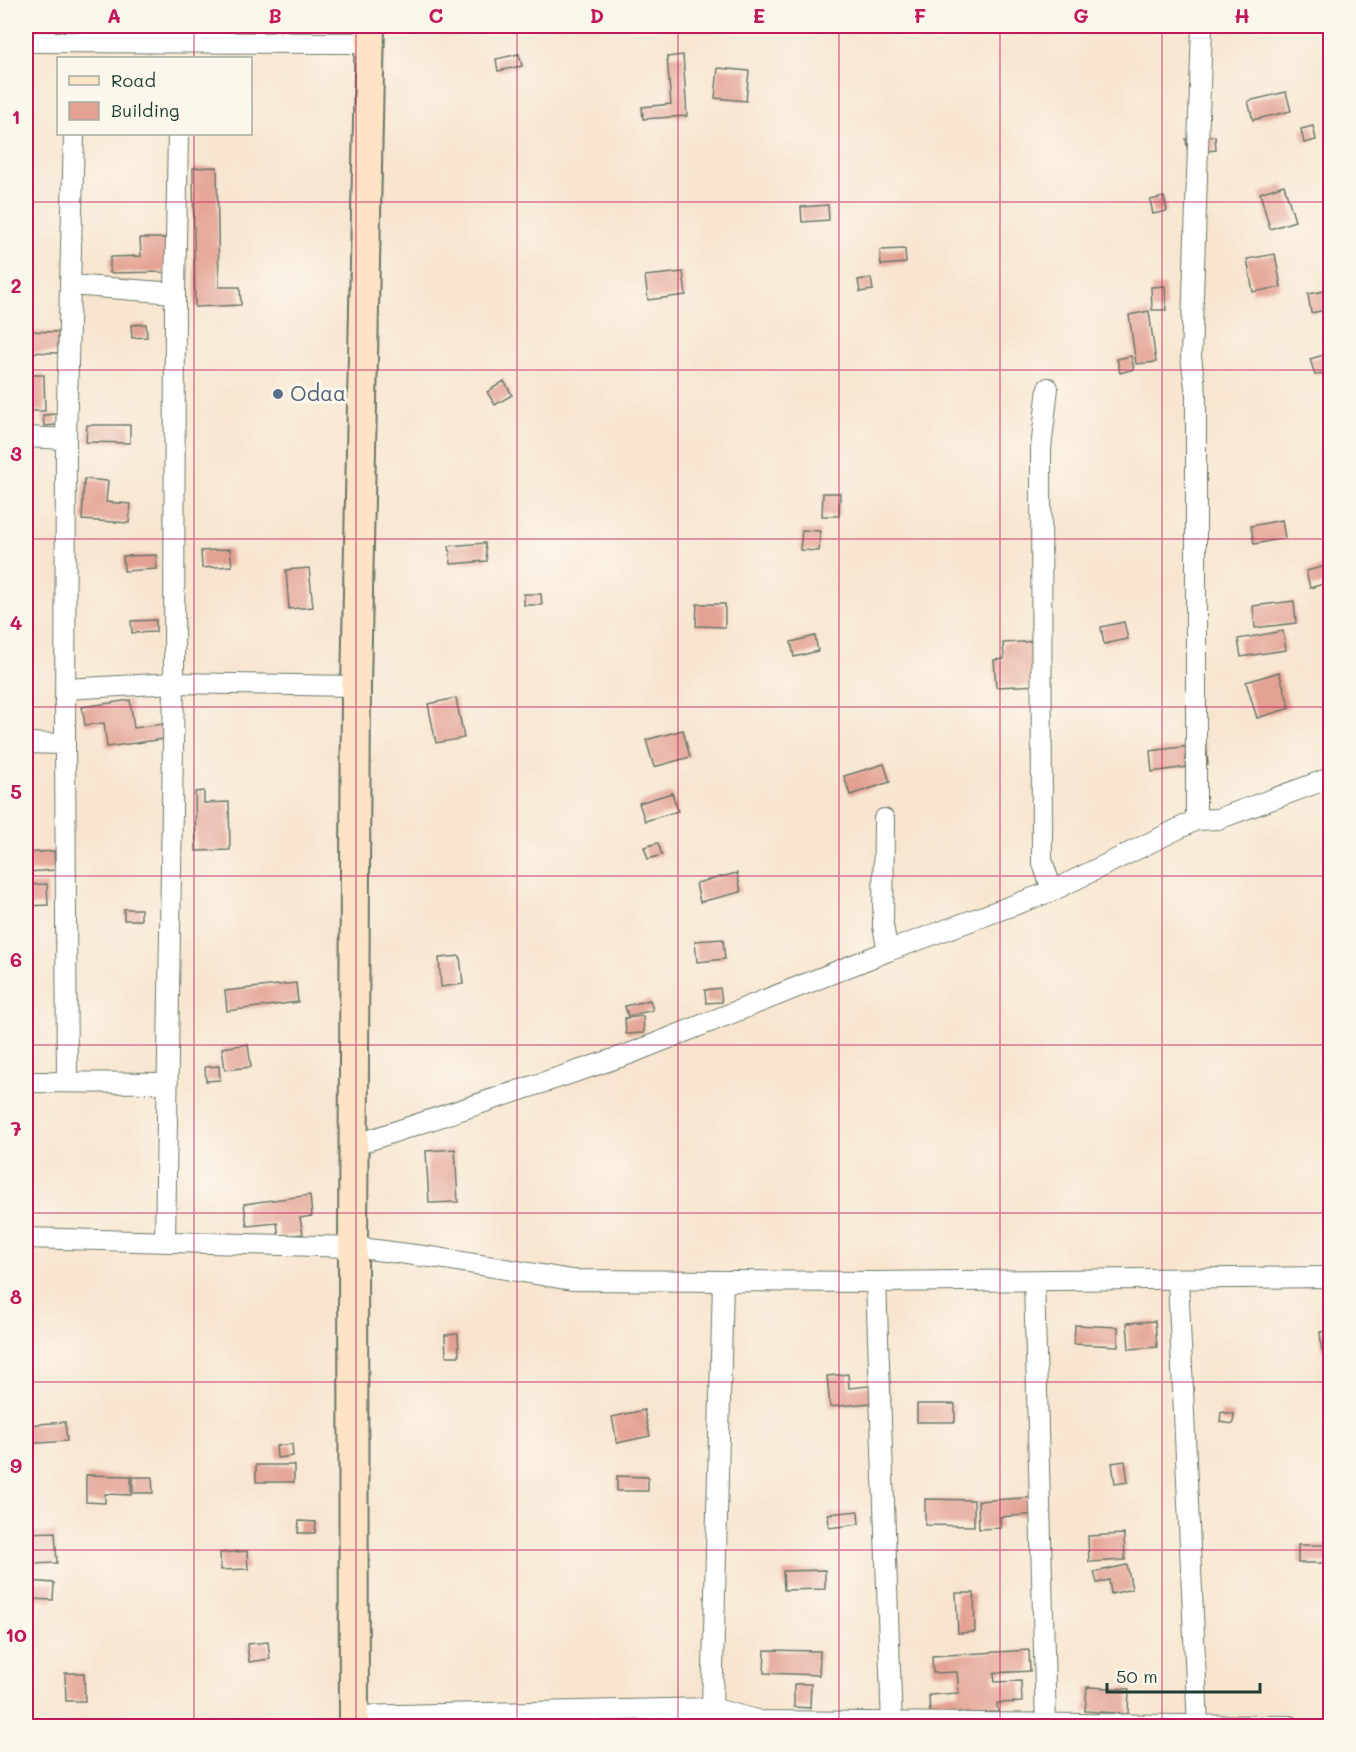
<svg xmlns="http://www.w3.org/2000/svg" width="1356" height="1752" font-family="Mali,sans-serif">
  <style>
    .building { fill: #e3a193 }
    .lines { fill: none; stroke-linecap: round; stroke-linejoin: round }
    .minor-casing { stroke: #6b786a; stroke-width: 22 }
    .secondary-casing { stroke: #6b786a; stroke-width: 32 }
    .minor { stroke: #fff; stroke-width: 20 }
    .secondary { stroke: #fee4c5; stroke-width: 28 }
    .grid { fill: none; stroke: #c2185b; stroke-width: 1.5; stroke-opacity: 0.55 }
    .service-dot { fill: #5c6f8a; stroke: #fbf7ec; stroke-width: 2 }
    .labels { text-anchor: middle; stroke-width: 6; stroke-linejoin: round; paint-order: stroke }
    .service-label { font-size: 21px; fill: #4e5e75; stroke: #fbf7ec; text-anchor: start }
    .neatline { fill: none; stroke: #c2185b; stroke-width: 2 }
    .grid-label { font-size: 20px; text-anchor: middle; font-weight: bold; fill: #c2185b }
  </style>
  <rect width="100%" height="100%" fill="#fbf7ec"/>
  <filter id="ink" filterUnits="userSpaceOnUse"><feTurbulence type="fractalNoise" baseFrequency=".0167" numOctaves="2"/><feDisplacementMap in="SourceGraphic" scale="12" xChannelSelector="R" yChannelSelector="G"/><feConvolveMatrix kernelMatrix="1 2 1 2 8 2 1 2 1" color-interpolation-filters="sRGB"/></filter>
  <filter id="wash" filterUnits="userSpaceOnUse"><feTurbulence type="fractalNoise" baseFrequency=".008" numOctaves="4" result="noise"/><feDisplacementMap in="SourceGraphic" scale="24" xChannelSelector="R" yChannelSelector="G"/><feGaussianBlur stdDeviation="1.35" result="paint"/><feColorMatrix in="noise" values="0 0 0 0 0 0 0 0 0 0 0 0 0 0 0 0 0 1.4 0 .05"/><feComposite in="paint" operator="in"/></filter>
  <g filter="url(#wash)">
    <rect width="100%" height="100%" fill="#f7e5cf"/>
    <g id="blocks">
      <path class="building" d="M519 54 522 66 498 71 496 59Z
        M683 55 687 116 643 119 642 107 671 104 667 57Z
        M718 68 749 71 746 101 715 98Z
        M1286 92 1291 111 1253 120 1248 101Z
        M1313 126 1316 140 1304 143 1301 129Z
        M1215 136 1216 150 1188 153 1186 139Z
        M217 167 219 287H240L241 305 195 307 193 168Z
        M1284 185 1295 221 1270 229 1260 193Z
        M1164 197 1167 211 1153 214 1150 200Z
        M828 205 829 220 802 222 801 207Z
        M140 238H167V272L110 273V257L141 256Z
        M905 249 906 263 881 265 880 250Z
        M1275 254 1281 287 1253 292 1247 259Z
        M683 272 686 295 648 300 645 276Z
        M871 278 873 290 860 292 858 280Z
        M1165 286 1166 310H1152L1151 287Z
        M1330 290V309L1311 313 1308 294Z
        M1149 311 1156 362 1136 364 1129 315Z
        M146 324 147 337 132 338 131 325Z
        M26 331 58 332V353L26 352Z
        M1330 353V371L1315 375 1310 359Z
        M1131 356 1134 369 1120 373 1117 359Z
        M26 375H44L45 411H26Z
        M504 381 512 395 495 405 487 392Z
        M56 414 57 425 44 426 43 415Z
        M87 425H130V443L86 442Z
        M84 479 108 481 106 502 131 504 129 523 82 520Z
        M823 493H840L839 516H822Z
        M1282 520 1285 538 1254 544 1251 526Z
        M802 530 820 531 819 551 800 550Z
        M485 543 487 561 451 564 449 546Z
        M230 549 232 566 202 568 201 551Z
        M156 555 157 569 124 571 123 556Z
        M1330 565V582L1310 588 1306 571Z
        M309 568 313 607 289 609 286 570Z
        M524 594H541L542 605H524Z
        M1294 601 1296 623 1255 628 1253 606Z
        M697 604H725V627L696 626Z
        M156 620V632L132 633 131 621Z
        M1124 622 1128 639 1104 644 1101 627Z
        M1283 631 1286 650 1241 657 1238 639Z
        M815 636 818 651 794 657 791 642Z
        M1038 641 1040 685 996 687 994 660 1004 659 1003 643Z
        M1279 672 1290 708 1257 718 1246 682Z
        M456 698 464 738 436 743 428 704Z
        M130 700 134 728 163 724 164 739 107 747 104 723 85 725 82 707Z
        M683 730 690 757 654 767 646 740Z
        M1206 744 1208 764 1152 772 1150 751Z
        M884 764 890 782 850 795 844 776Z
        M204 791V803L229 802 230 850 196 851 195 792Z
        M672 793 678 811 645 821 639 803Z
        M658 843 662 855 648 859 644 847Z
        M54 851 55 870 26 872V853Z
        M737 873 741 892 700 902 696 883Z
        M47 884 48 905 26 906V885Z
        M124 909H141V920H124Z
        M723 939 725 959 697 962 695 941Z
        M460 956 463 984 441 987 439 958Z
        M296 983 298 1002 227 1011 225 991Z
        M720 988 722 1002 706 1003 705 990Z
        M650 1000 653 1010 628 1016 625 1006Z
        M643 1016 644 1033 626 1034 625 1018Z
        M248 1044 251 1067 225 1070 222 1048Z
        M219 1066 220 1080 206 1081 205 1067Z
        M455 1149 458 1202 429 1203 426 1151Z
        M310 1195 312 1216 300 1218 303 1234 279 1237 277 1223 247 1226 244 1204Z
        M1155 1321 1157 1347 1129 1349 1127 1323Z
        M1075 1325 1118 1327V1346L1074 1344Z
        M1330 1331V1350L1322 1351 1320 1332Z
        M458 1334 459 1356H446L445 1335Z
        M848 1374 849 1388 888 1384 890 1401 830 1407 827 1376Z
        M917 1404H955V1422H917Z
        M644 1410 650 1436 617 1443 612 1417Z
        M1221 1412 1234 1414 1233 1424 1220 1422Z
        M65 1422 67 1441 26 1444V1425Z
        M292 1444 293 1456 277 1458 276 1446Z
        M1125 1461 1128 1482 1115 1484 1112 1463Z
        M256 1465H294V1482H256Z
        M86 1475 131 1476V1495L105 1494V1503L86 1502Z
        M617 1476 648 1477V1491H617Z
        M133 1477H152L153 1493H133Z
        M1037 1497 1038 1514 1000 1517 1001 1528 979 1529 978 1501Z
        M925 1499 974 1500V1526L925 1525Z
        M858 1511 859 1524 829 1528 828 1514Z
        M299 1521 316 1522 315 1533H298Z
        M55 1532 57 1563 29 1564 27 1533Z
        M1124 1534 1125 1560 1089 1562 1088 1536Z
        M1298 1545H1330V1563H1298Z
        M247 1551 248 1569 221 1570 220 1553Z
        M1127 1565 1132 1589 1111 1594 1109 1580 1097 1583 1094 1572Z
        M825 1570V1589L784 1590 783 1571Z
        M29 1581 54 1583 53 1600 28 1599Z
        M956 1593H974L975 1632 958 1633Z
        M268 1642 270 1659 249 1662 247 1644Z
        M765 1650 820 1651 819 1675 764 1673Z
        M1029 1650 1030 1671 994 1673 995 1682 1021 1681 1022 1702 997 1703 998 1712 930 1716 929 1695 959 1693 957 1672 933 1673 932 1656Z
        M65 1673H84L85 1701H66Z
        M794 1684H811L810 1708 794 1707Z
        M1087 1687 1129 1689 1128 1714 1085 1711Z"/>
    </g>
  </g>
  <g filter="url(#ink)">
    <use href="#blocks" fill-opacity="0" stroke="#6b786a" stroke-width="1.5"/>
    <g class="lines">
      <defs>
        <path id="minor" d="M26 42 370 43
          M70 285 175 293
          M1048 388 1041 449 1042 860 1052 891
          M26 437 66 439
          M65 689 174 683 356 686
          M26 743 65 744
          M884 819 883 926 888 951
          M1196 820V394L1191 357 1202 26
          M26 1082 167 1083
          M67 1082 65 744 66 439 74 134
          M355 1145 629 1054 888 951 1052 891 1196 820 1218 819 1330 778
          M26 1238 353 1247 438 1258 572 1280 876 1282 1330 1277
          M165 1242 174 683 175 293 178 134
          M1178 1279 1198 1726
          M1034 1281 1046 1726
          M876 1282 892 1726
          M712 1708 723 1282
          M354 1716 712 1708 760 1721 1290 1726"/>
        <path id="secondary" d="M354 1726 353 1247 356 686 370 26"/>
      </defs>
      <use href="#minor" class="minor-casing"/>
      <use href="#secondary" class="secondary-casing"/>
      <use href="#minor" class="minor"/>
      <use href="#secondary" class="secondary"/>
    </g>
  </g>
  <path class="grid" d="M194 26V58M356 26V1726M517 26V1726M678 26V1726M839 26V1726M1000 26V1726M1162 26V1726M194 134V1726M26 202H1330M26 370H1330M26 539H1330M26 707H1330M26 876H1330M26 1045H1330M26 1213H1330M26 1382H1330M26 1550H1330"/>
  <circle class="service-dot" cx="278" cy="394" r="6"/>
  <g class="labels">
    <g class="service-label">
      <text x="290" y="401">Odaa</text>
    </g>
  </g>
  <rect width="1356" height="1752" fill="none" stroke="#fbf7ec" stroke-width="66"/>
  <rect x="57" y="57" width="195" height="78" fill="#fbf7ec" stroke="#a3ada2" stroke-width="1.5"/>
  <rect x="69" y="76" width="30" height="9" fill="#fee4c5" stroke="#a3ada2" stroke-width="1.5"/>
  <text x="111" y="87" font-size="18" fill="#1f3d34">Road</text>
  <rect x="69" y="102" width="30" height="18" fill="#e3a193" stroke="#a3ada2" stroke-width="1.5"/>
  <text x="111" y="117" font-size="18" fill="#1f3d34">Building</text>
  <path d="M1107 1683v9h153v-9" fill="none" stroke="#1f3d34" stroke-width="3"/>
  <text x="1116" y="1683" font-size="18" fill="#1f3d34" stroke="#fbf7ec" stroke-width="4.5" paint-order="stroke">50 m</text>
  <rect x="33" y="33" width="1290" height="1686" class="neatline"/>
  <g class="grid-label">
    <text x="114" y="23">A</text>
    <text x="275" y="23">B</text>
    <text x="436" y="23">C</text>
    <text x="597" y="23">D</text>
    <text x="759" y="23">E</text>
    <text x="920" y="23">F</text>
    <text x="1081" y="23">G</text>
    <text x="1242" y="23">H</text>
    <text x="16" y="124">1</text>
    <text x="16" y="293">2</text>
    <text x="16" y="461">3</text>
    <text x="16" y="630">4</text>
    <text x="16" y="799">5</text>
    <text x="16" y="967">6</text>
    <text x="16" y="1136">7</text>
    <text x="16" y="1304">8</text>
    <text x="16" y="1473">9</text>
    <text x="16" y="1642">10</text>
  </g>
</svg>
